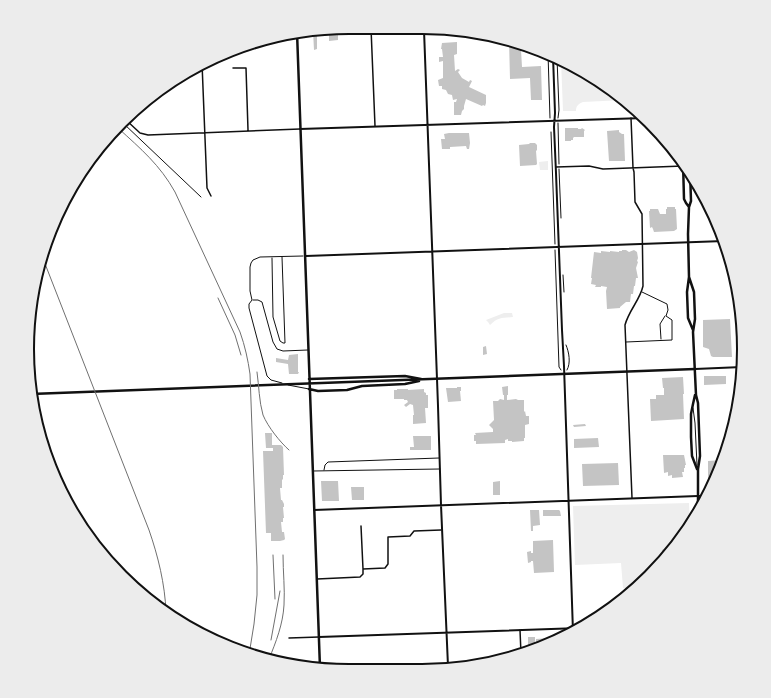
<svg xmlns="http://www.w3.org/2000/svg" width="771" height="698" font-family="Cabin,sans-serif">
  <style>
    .green { fill: #eee }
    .building { fill: #c4c4c4 }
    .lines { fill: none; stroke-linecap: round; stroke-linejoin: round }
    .path { stroke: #111; stroke-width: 1 }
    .service { stroke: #111; stroke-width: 1 }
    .minor { stroke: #111; stroke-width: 1.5 }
    .tertiary { stroke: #111; stroke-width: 2 }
    .secondary { stroke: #111; stroke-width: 2.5 }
    .primary { stroke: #111; stroke-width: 2.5 }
    .rail { stroke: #707070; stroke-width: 1 }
    .rim { fill: none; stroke: #111; stroke-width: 2 }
  </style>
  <rect width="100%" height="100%" fill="#fff"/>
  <path class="green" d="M561 60 601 81 623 100 583 102C578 104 576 106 576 111H563Z
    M548 161V170H540L539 162Z
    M504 313H512L513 317C502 318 498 317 490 325L488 322 486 320Z
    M689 503 690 527 650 577 636 588H623L621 563 575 565 573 506Z"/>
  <path class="building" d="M338 28V40L329 41V29Z
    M317 30V49L314 50 313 31Z
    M509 40 537 49 521 50 522 67 541 66 542 100H531L530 78 510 79Z
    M457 42V54L454 55 455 71 458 69 460 70 458 72 462 78 469 82 470 80 472 81 469 87 486 95V103L485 106 483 105 482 106 466 99 464 106V109L462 111 461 115H454V102H456L457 99 453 100 452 95 448 94 446 90 442 89V86H439L438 80 443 78V61L439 62V57H443L442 49H441L442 43Z
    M565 128H578V129H581L582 128 585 130 584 131V137H574L573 138V140H571V141H565Z
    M619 130V132L622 134H624L625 161H609L607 131Z
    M449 133H469L470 143 469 149H467L466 146 450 147V149H442L441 139H445L444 134Z
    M530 143H535L537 145V150L536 151 537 164 536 165 520 166 519 145 529 144Z
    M667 207H675V209H676L677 229 674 231 654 232 653 229 652 227 650 228 649 211H650V209H658L660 214H666V209H667Z
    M622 250H626L629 252 634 250 637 252 638 258 637 261 638 262 636 268 638 278H636L635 286H634L633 294H631L630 302H626L620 307V308L607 309 606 291 607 287 601 286V287H595L596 285 591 284 592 278H591L594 252 601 253V251L610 252V251L619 252V251H622Z
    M730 319 732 357H713L711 356 709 349 703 347V320Z
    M486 346 487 354 483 355V347Z
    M298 354V372H299L298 374H289L288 364 276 362V358L288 360 289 355Z
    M704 376H726V384L704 385Z
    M683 377 684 394H683L684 419 651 421 650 399H656V395H664V388H663L662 378Z
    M508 386V395H507V400L516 399 518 400H524V412L525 411 526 416H529V424L525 425V438H524V441L512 442V441H508V439L505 440V443L476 444V441H474V435H476L475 433 493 432V429L489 425 494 420 493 401H498L500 399 504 400V395H503L502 387Z
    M457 387H461V391H460L461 401 448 402 446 388H457Z
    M397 389H408V390L424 389V392L426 393V395H428V408H425L426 423 413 424V415H414L413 405 410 404 406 407 404 405 408 402 407 400H404V399H394V390H397Z
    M585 424 586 426 574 427 573 425Z
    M265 433H272V445H281L283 447 284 475H283V479L282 480V488H280L281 500H282L284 504V507H283L284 518H283V522H281L282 532H284L285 539 284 540 280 541H271V533H266L263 451H273V448H266Z
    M413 436H431V450H410V447H414Z
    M598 438 599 447 574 448V439Z
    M663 455H684L686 465H685V468H684V472H682L683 477 672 478V475L668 476V472L664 473Z
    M723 460 720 472 714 483H713L712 478 708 479V461Z
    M618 463 619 485 583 486 582 464Z
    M321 481H338L339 501H322Z
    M500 481V495H493V482Z
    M351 487H364V500H352Z
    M530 510H539L540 525 533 526V531H531Z
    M543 510H559L560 511 561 516H543Z
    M553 540 554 572 534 573 533 561H531V562L528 563 527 552 531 551V553H533V541Z
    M664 549H673L662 562V559H663L662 550Z
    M564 636 545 646 536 649V639L550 638V637Z
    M528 637H535V649L528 652Z"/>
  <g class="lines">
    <path class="path" d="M548 53 550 118
      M557 58 559 110 558 118
      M123 123 201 197
      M558 123 559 164
      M551 132 555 244
      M559 169 561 218
      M555 250 559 367 561 370
      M563 275 564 292
      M566 345C569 352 571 363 567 370"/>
    <path class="service" d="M272 258 273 317 280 341 283 343H285L282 257
      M253 300H258L262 302 273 342 277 349 283 351 308 350
      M661 339 660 324 665 316
      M626 342 672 340V320L666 316 668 310 667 304 642 292
      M282 383 271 380 267 376 249 308V304L252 300 250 291V267L251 263 253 260 260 257 303 256
      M288 385 309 389
      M693 408 695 423 697 465
      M324 470 325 465 328 462 439 458
      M313 471 440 469"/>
    <path class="minor" d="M371 28 375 126
      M202 63 207 188 211 196
      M194 68H203
      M233 68H246L248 130
      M631 118 633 168 634 172 635 202 642 214 643 286C640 300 629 310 625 325L632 498
      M126 120 140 133 148 135 300 129
      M556 167 589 166 603 169 683 166
      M698 496 707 495
      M361 526 363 569
      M317 579 360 577 363 574V569L385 568 388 564V537L410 536 414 531 441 530
      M520 630 521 654
      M289 638 319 637"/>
    <path class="tertiary" d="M424 30 437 379 438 406 441 505 448 666
      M553 56 555 113 554 127 556 173 562 330 564 366 573 632
      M300 129 645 118
      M306 256 724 241
      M695 369 742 367
      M314 510 698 496
      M319 637 580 628"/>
    <path class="secondary" d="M297 32 320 668
      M309 379 405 376 421 379
      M309 389 318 391 347 390 362 386 405 384 419 381
      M31 394 695 369"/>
    <path class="primary" d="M683 162 684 199 686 203 689 207
      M690 170 691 201 689 207 688 234 689 277 687 292 688 318 693 330
      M689 277 694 292 695 319 693 332 696 395 698 403 700 456 698 469V512
      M695 395 693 404 691 414V437L692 456 697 469"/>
    <path class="rail" d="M118 128C141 149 160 165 175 192L240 332C245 346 248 360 250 374L257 567V595L254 624 249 655
      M42 256 149 530C158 556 165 584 166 612
      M218 298 235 335 241 355
      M257 372C259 386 259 401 263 415 268 427 280 442 289 450
      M273 555 275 599
      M271 640 280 591
      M269 659C276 642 283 624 284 605 285 589 283 572 283 555"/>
  </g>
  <path d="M0 0H771V698H0ZM349 34H422A315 315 0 0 1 737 349V349A315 315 0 0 1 422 664H349A315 315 0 0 1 34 349V349A315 315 0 0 1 349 34Z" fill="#ececec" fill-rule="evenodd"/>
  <path class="rim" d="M349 34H422A315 315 0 0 1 737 349V349A315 315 0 0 1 422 664H349A315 315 0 0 1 34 349V349A315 315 0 0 1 349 34Z"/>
</svg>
